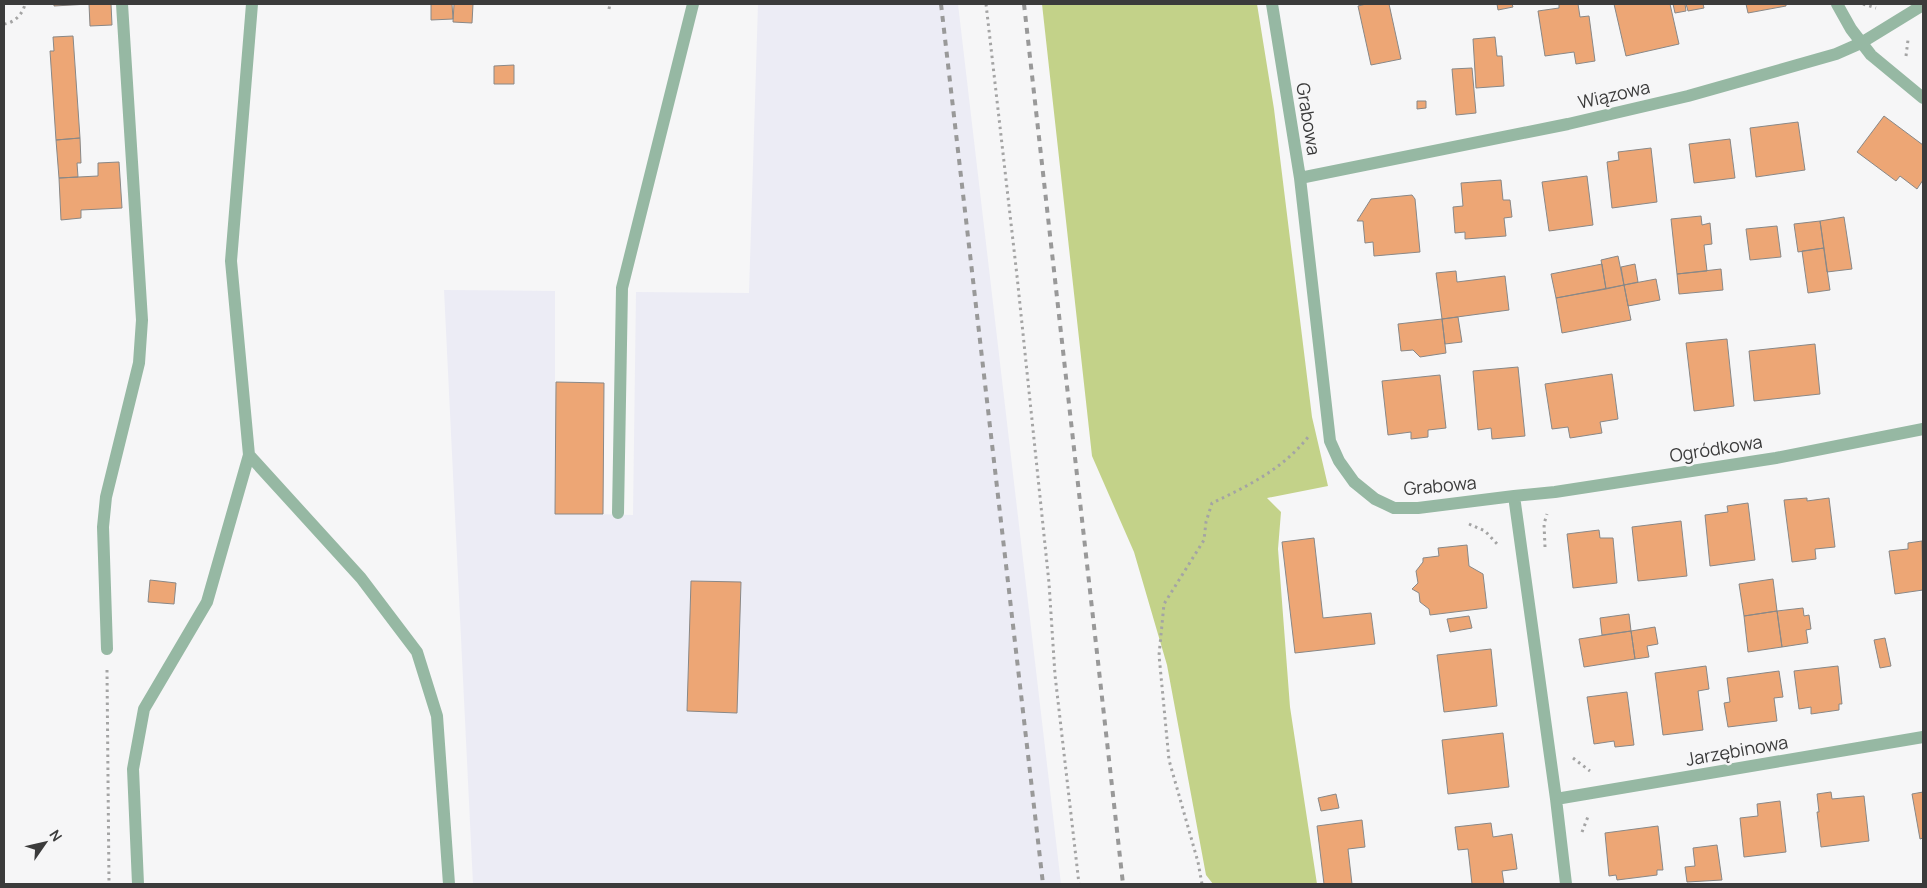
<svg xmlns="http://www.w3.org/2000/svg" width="1927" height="888" font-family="Manrope,sans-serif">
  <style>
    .built { fill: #ececf5 }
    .green { fill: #c3d289 }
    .building { fill: #eda675; stroke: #898887 }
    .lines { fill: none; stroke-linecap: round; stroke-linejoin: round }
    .path { stroke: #a4a4a4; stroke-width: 3; stroke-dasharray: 2.5 4; stroke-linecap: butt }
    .lane { stroke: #96b8a3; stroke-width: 12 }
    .street { stroke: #96b8a3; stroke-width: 12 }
    .rail { stroke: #999; stroke-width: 4; stroke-dasharray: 6 6; stroke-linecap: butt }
    .labels { text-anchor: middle; stroke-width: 5; stroke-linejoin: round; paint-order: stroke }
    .street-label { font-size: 18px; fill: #3b3b3b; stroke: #f6f6f7 }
  </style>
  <rect width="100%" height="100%" fill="#f6f6f7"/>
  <path class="built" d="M758 4H958L1061 884H473L444 290 555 291V513L633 515 636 292 749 293Z"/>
  <path class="green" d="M1042 4H1257L1274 109 1312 417 1328 486 1267 498 1281 512 1278 549 1290 707 1317 884H1213L1206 875 1167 665 1134 552 1092 456Z"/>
  <path class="building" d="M54 4H111L112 25 90 26 89 4 54 6Z
    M431 4H452L453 19 431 20Z
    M454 4H473L472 23 453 22Z
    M1366 4H1389L1401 59 1371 65 1358 6Z
    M1497 4H1512L1513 7 1498 10Z
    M1559 4H1578L1580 17 1589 16 1595 61 1576 64 1574 52 1545 56 1538 11 1559 8Z
    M1614 4H1670L1679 44 1626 56Z
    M1673 4H1685L1686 11 1675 13Z
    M1686 4H1703L1704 8 1688 11Z
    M1746 4H1786V6L1748 13Z
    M73 36 80 138 56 140 50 51H54L53 37Z
    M1495 37 1497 56H1502L1504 86 1476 88 1473 39Z
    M514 65V84H494V66Z
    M1472 68 1476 113 1456 115 1452 69Z
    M1417 101H1426V108L1417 109Z
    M1884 116 1923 145V180L1917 189 1900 176 1896 181 1857 152Z
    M1798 122 1805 170 1756 177 1750 128Z
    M80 138 81 163H77L78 177 59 178 56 140Z
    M1730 139 1735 178 1694 183 1689 144Z
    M1651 148 1657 202 1612 208 1607 162 1619 160 1618 152Z
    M119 162 122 208 81 210V218L61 220 59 178 98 176V163Z
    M1587 176 1593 225 1549 231 1542 182Z
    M1501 180 1503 200H1510L1512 217 1504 218 1506 236 1465 239V232L1455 233 1453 207 1463 206 1461 183Z
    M1412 195 1415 199 1420 252 1374 256 1373 242 1365 243 1363 221H1357L1371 199Z
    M1701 216 1702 225 1710 223 1712 244 1704 245 1707 271 1677 274 1671 219Z
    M1844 217 1852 269 1827 272 1820 221Z
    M1820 221 1824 248 1798 252 1794 224Z
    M1777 226 1781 257 1750 260 1746 229Z
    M1824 248 1830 290 1808 293 1802 251Z
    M1618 256 1624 285 1606 289 1601 260Z
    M1602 264 1606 289 1556 298 1551 274Z
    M1635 264 1638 282 1624 285 1621 267Z
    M1721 269 1723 290 1679 294 1677 274Z
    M1456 271 1457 282 1505 276 1509 310 1442 319 1436 273Z
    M1656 279 1660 300 1628 306 1624 285Z
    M1624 285 1631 320 1562 333 1556 298Z
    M1458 317 1462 342 1445 344 1442 319Z
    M1442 319 1446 353 1420 357 1413 350 1401 351 1398 324Z
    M1727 339 1734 406 1694 411 1686 343Z
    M1815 344 1820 394 1754 401 1749 351Z
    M1518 367 1525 436 1492 439 1491 428 1478 430 1473 371Z
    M1612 374 1618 419 1600 422 1602 433 1570 438 1568 427 1552 429 1545 384Z
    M1440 375 1446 428 1428 430V437L1411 439V432L1388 435 1382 381Z
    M556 382 604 383 603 514H555Z
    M1807 498V501L1829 498 1835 547 1815 549 1816 559 1792 562 1784 500Z
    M1748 503 1755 560 1710 566 1705 515 1728 512 1727 506Z
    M1681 521 1687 576 1638 581 1632 527Z
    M1599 530 1600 538H1613L1617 583 1573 588 1567 534Z
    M1314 538 1323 618 1371 613 1375 644 1295 653 1282 542Z
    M1922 541 1923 590 1895 594 1889 551 1908 549V543Z
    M1467 545 1469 566 1483 574 1487 608 1430 615 1429 609 1420 602 1419 593 1412 589 1418 583 1416 571 1423 562V558L1439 556 1438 548Z
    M1773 579 1777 611 1744 616 1739 584Z
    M150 580 176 583 174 604 148 602Z
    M691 581 741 582 737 713 687 711Z
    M1803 608 1804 616 1809 615 1811 629 1806 630 1808 643 1782 647 1777 611Z
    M1777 611 1782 647 1748 652 1744 616Z
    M1629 614 1631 631 1602 635 1600 618Z
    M1469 616 1472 628 1450 632 1447 619Z
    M1655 627 1658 644 1647 646 1649 657 1635 659 1631 631Z
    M1631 631 1635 659 1584 667 1579 639Z
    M1885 638 1891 666 1880 668 1874 640Z
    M1491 649 1497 706 1444 712 1437 655Z
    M1706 666 1709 689 1698 691 1703 730 1663 735 1655 673Z
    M1838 666 1842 704H1839V710L1811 714V707L1799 709 1794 671Z
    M1779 671 1783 697 1774 698 1777 721 1728 727 1724 703 1730 702 1727 678Z
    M1627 692 1634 745 1615 747 1614 741 1594 744 1587 697Z
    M1503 733 1509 787 1448 794 1442 740Z
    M1831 792 1832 799 1864 796 1869 841 1821 847 1817 812H1819L1817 794Z
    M1923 792V838L1920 839 1912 794Z
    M1336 794 1339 808 1321 811 1318 798Z
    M1780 801 1786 852 1744 857 1740 818 1758 816 1757 804Z
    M1362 820 1365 847 1348 849 1352 884H1324L1317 826Z
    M1491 823 1493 837 1512 834 1517 869 1502 871 1504 884H1472L1468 849 1458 850 1455 827Z
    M1658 826 1663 870H1657V875L1617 880 1616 875 1609 876 1605 833Z
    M1717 845 1722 880 1687 882 1685 867 1695 866 1693 848Z"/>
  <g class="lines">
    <path class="path" d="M986 4 1017 276 1049 583 1055 675 1079 884
      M1863 4 1876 8
      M609 9 610 4
      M4 24C14 23 23 14 25 4
      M1906 56 1908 40
      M1469 524 1485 531 1498 545
      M1545 547 1544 524 1547 514
      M107 670 109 884
      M1573 758 1590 771
      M1582 832 1589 814
      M1202 884 1198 862 1169 760 1159 655 1164 604 1204 540 1206 522 1212 503C1248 486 1283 469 1308 437"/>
    <path class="lane" d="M249 455 361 578 417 652 437 716 449 884
      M618 513 622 288 693 4
      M138 884 133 769 144 709 207 602 249 455 231 261 252 4"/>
    <path class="street" d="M1272 4 1300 178 1330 441 1339 461 1354 482 1375 499 1394 508H1418L1514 496 1556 799 1566 884
      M1837 4 1851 29 1871 55 1923 98
      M1300 178 1568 124 1688 96 1836 54 1861 43 1923 5
      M1514 496 1555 492 1776 458 1923 429
      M107 649 103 527 106 497 139 363 142 320 122 4
      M1556 799 1923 737"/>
    <path class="rail" d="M941 4 1043 884
      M1024 4 1123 884"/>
  </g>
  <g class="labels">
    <g class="street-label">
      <text transform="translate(1614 95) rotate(-13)" y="6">Wiązowa</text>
      <text transform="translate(1308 119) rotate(81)" y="6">Grabowa</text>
      <text transform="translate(1716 449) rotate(-9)" y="6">Ogródkowa</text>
      <text transform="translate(1440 486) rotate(-5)" y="6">Grabowa</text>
      <text transform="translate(1737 751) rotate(-10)" y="6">Jarzębinowa</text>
    </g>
  </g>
  <rect width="1927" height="888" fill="none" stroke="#3b3b3b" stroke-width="10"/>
  <g transform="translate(45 843) rotate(56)" stroke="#f6f6f7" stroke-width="4" paint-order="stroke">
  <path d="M0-4L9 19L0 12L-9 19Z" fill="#3b3b3b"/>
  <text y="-8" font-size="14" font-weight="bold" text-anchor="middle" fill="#3b3b3b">N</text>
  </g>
</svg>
